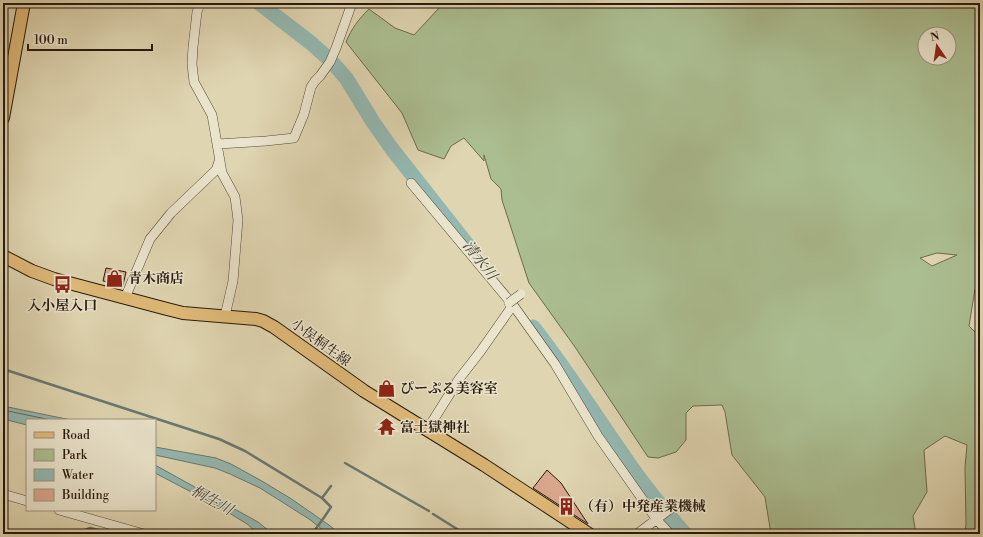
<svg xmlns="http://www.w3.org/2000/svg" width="983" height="537" font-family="'Libre Bodoni','Noto Serif JP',serif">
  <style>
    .green { fill: #abbe91; stroke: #6a6c4e; fill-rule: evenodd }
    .water { fill: #94b8b1; stroke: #69786f }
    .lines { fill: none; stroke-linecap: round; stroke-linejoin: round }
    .shore { stroke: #5e685e; stroke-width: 1 }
    .stream { stroke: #69786f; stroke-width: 2.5 }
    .river { stroke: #94b8b1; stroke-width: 15 }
    .building { fill: #dba88e; stroke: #28190c }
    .minor-casing { stroke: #564835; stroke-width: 10 }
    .major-casing { stroke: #28190c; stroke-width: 14 }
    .minor { stroke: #eae4cc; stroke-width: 9 }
    .major { stroke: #e0ba78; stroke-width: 12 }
    .minor-bridge-casing { stroke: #564835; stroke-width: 10; stroke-linecap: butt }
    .minor-bridge { stroke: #eae4cc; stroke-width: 9 }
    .labels { text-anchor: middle; stroke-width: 3; stroke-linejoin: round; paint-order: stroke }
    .poi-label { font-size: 14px; font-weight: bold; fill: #28190c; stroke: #eae4cc; text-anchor: start }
    .street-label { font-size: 14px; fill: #28190c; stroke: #eae4cc }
    .water-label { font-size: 15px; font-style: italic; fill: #48493e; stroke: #eae4cc }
  </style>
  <rect width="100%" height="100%" fill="#dfd5b1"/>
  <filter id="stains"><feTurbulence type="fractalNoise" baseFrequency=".005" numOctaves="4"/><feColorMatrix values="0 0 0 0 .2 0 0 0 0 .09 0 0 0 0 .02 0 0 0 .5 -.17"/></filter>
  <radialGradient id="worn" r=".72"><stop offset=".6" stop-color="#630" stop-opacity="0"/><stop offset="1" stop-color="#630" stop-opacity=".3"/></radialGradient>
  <path class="green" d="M444 3H980V287L975 289 969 326 980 337V501L976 504 980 534H965L966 524 965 467 967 445 945 436 924 450 927 492 913 516 916 534H771L765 497 732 455 725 412 722 405 693 406 686 413V440L676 452 658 458 648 457 575 347 529 283 502 200 501 189 491 179 484 155V161L464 138 451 146 444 159 418 150 402 113 346 42C352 28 358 20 369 9L395 28 414 35 439 8V7ZM925 34H949V58H925ZM937 253 957 255 932 266 920 258Z"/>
  <path class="water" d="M3 406 71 420H27V425L3 419Z
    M155 447 216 458 231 464 260 480 290 498 329 525 340 534H328L309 519 260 488 230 474 215 468 155 455Z
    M155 465 258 522 273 534H259L247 524 218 506 155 473Z"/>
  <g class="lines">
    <path class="shore" d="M3 410 51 420"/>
    <path class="stream" d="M3 369 219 439 245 451 322 498 331 486
      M345 463 429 511
      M433 514 465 534
      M74 534 90 528 107 532
      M312 534 325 516 331 507 322 498
      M496 534 511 532 525 534"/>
    <path class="river" d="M259 3 311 43 331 61 346 78 373 122 392 149 469 247
      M533 327C567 370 596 417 628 462 645 487 665 511 685 534"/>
  </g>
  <path class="building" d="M106 268 126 272 123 285 103 281Z
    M547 470 561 483 588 524 533 488Z"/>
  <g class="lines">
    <defs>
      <path id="minor" d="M200 3 197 12 193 47 192 64 194 82 212 115 222 173 235 197 238 220 233 281 225 316
        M218 144 266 141 294 138 304 114 311 87 315 81 320 76 330 62 336 48 352 3
        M411 183 513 305 555 364 598 436 657 520 670 534
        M125 298 150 239 171 213 216 170 220 159
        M427 430 459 379 480 352 513 305 509 303
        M3 494 27 501
        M59 510 144 534
        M637 534 670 509"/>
      <path id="major" d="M3 118 24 3
        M3 256 32 271 54 279 167 309 183 313 256 319 263 321 274 327 364 391 484 465 589 534"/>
    </defs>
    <use href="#minor" class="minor-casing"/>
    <use href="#major" class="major-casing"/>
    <use href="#minor" class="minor"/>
    <use href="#major" class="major"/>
    <defs>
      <path id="minor-bridge" d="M509 303 521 294"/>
    </defs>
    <use href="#minor-bridge" class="minor-bridge-casing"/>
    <use href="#minor-bridge" class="minor-bridge"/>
  </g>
  <defs>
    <symbol id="shop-bare" viewBox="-9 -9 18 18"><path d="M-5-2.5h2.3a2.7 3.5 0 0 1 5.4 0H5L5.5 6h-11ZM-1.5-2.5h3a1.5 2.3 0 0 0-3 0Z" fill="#8f2418" stroke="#eae4cc" stroke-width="2.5" paint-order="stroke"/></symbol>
    <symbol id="bus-bare" viewBox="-9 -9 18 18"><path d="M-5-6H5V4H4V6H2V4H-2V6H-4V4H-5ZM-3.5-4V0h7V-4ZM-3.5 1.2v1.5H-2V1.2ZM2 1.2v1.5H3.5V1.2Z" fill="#8f2418" stroke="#eae4cc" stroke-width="2.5" paint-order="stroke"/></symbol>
    <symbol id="temple-bare" viewBox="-9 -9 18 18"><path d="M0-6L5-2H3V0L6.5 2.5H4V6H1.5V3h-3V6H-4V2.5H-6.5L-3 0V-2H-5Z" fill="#8f2418" stroke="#eae4cc" stroke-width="2.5" paint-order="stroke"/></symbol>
    <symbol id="building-bare" viewBox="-9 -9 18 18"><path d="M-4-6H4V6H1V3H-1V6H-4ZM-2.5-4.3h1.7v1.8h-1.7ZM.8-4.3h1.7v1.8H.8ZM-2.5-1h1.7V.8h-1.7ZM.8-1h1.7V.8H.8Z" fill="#8f2418" stroke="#eae4cc" stroke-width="2.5" paint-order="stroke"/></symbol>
  </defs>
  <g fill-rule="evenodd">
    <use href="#shop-bare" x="102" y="266" width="25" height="25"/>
    <use href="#bus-bare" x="50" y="272" width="25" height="25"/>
    <use href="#shop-bare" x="374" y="376" width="25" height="25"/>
    <use href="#temple-bare" x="374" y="414" width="25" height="25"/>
    <use href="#building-bare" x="554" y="494" width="25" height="25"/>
  </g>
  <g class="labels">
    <g class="poi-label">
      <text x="128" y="283">青木商店</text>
      <text x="62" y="310" text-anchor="middle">入小屋入口</text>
      <text x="400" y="393">ぴーぷる美容室</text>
      <text x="400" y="432">富士獄神社</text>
      <text x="580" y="511">（有）中発産業機械</text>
    </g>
    <g class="street-label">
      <text transform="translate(321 342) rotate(36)" y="5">小俣桐生線</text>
    </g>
    <g class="water-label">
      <text transform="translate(480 260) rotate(52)" y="5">清水川</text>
      <text transform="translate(212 500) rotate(29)" y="5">桐生川</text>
    </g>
  </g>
  <rect width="983" height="537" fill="none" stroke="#dfd5b1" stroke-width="16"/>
  <rect x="4" y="4" width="975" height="529" fill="none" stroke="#28190c" stroke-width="2"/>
  <rect x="8" y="8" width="967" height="521" fill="none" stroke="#28190c"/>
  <rect x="26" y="419" width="130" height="92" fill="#eae4cc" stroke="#9c937f"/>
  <rect x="34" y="432" width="20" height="6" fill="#e0ba78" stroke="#9c937f"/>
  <text x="62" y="439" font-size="12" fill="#28190c">Road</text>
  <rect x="34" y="449" width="20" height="12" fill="#abbe91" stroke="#9c937f"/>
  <text x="62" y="459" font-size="12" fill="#28190c">Park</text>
  <rect x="34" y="469" width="20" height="12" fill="#94b8b1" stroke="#9c937f"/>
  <text x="62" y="479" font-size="12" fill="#28190c">Water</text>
  <rect x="34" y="489" width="20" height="12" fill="#dba88e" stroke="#9c937f"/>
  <text x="62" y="499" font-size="12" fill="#28190c">Building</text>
  <g transform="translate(937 46) rotate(347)"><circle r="19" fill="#eae4cc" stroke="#9c937f"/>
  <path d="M0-3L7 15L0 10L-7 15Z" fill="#8f2418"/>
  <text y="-6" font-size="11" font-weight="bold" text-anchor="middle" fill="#28190c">N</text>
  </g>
  <path d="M28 44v6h124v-6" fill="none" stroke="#28190c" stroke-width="2"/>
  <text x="34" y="44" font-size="12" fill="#28190c" stroke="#eae4cc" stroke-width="3" paint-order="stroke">100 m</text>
  <rect width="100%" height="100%" filter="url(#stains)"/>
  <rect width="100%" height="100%" fill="url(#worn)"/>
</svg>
